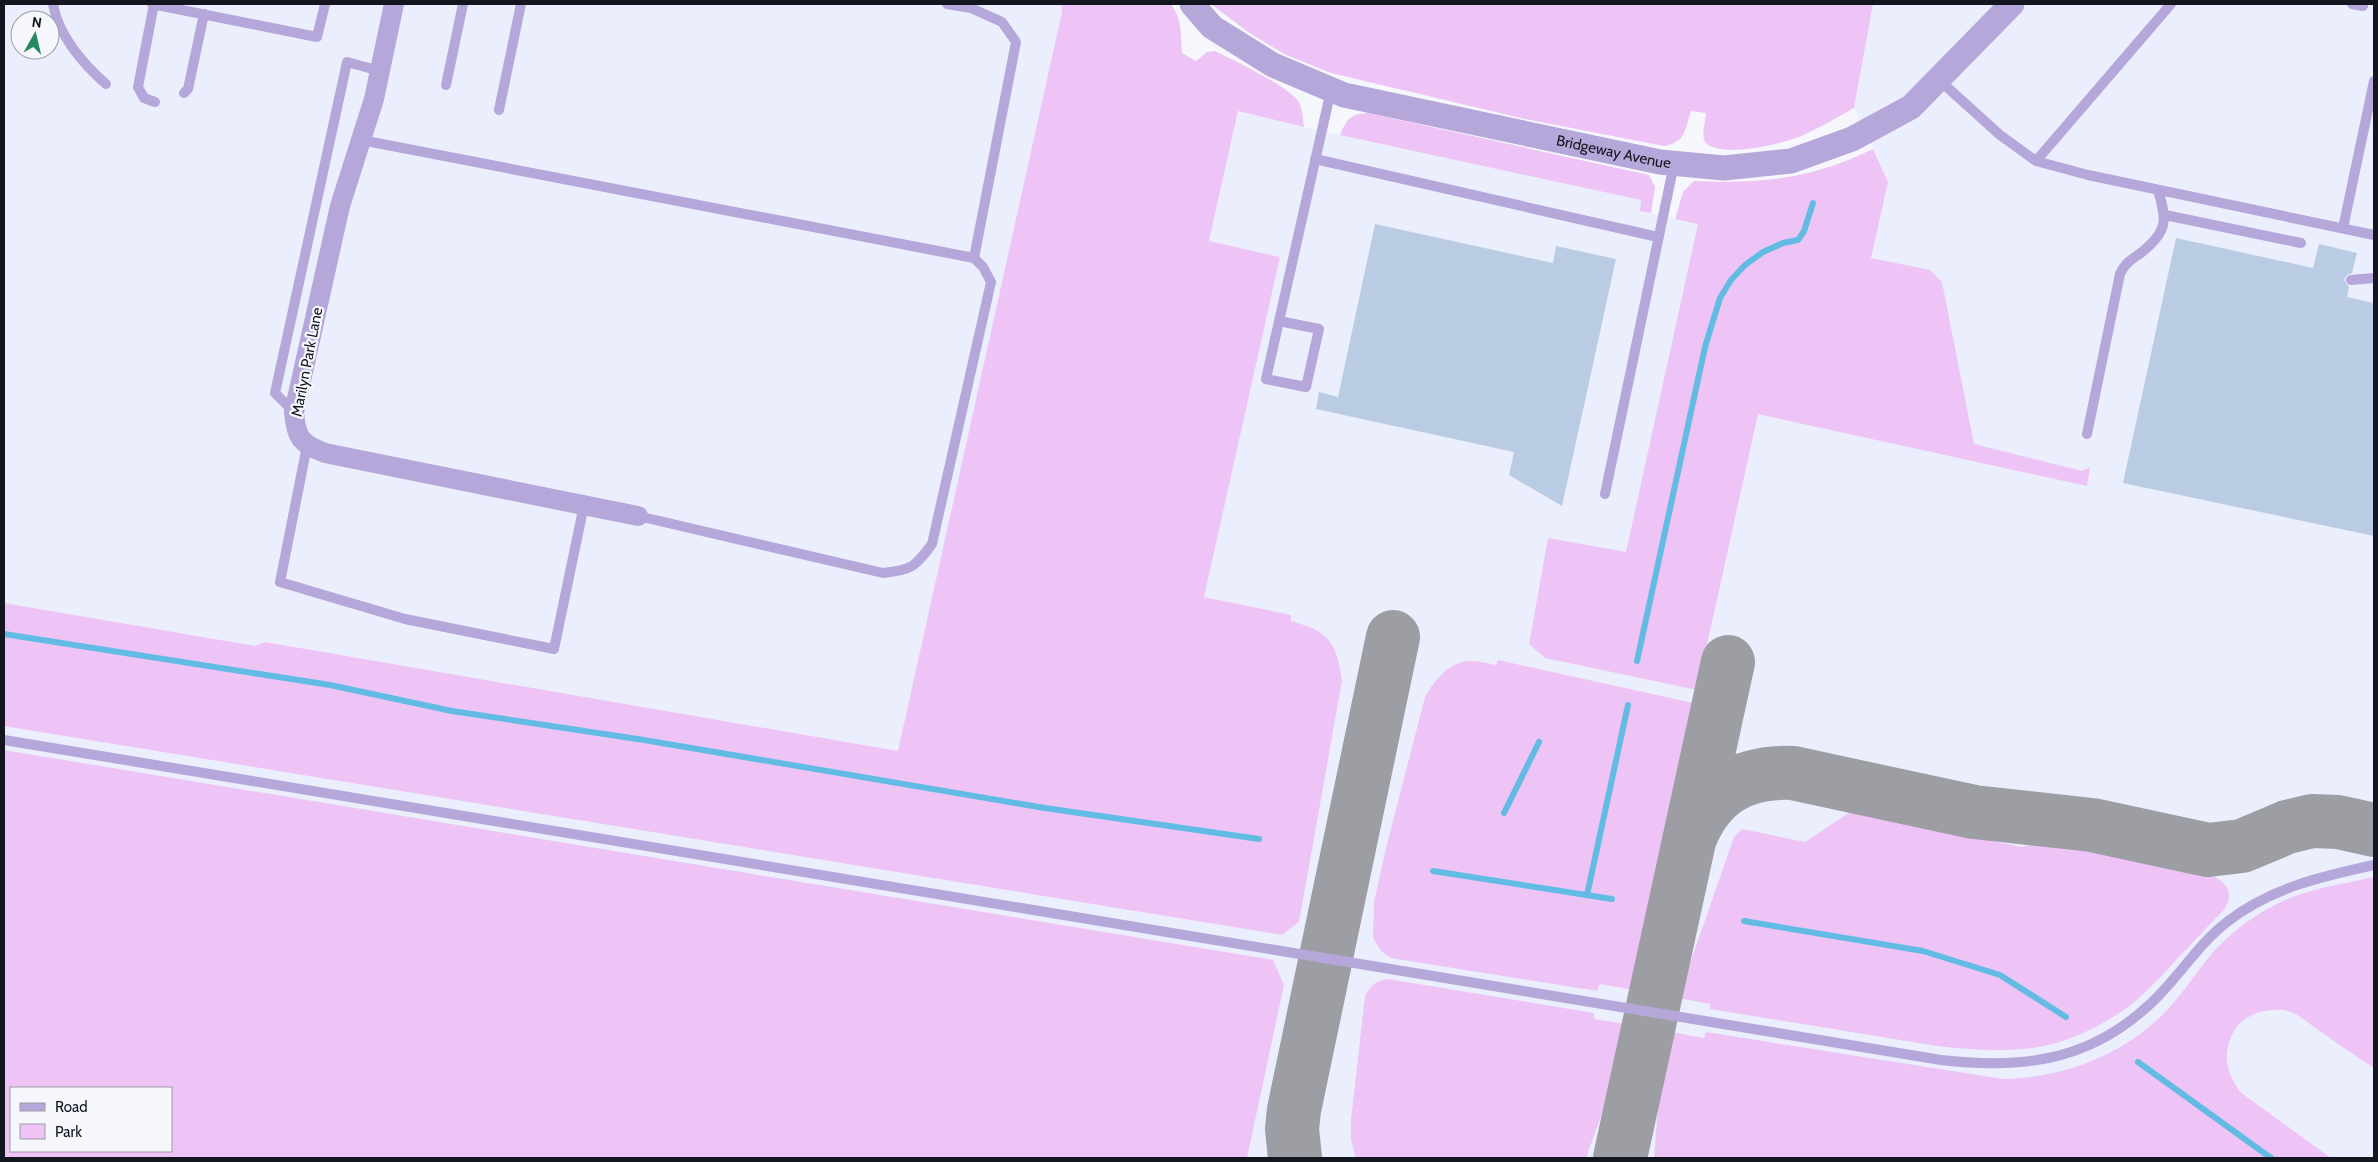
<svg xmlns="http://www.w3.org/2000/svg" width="2378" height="1162" font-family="Cabin,sans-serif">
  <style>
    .built { fill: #ebeefc; fill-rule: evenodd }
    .green { fill: #eec4f6; fill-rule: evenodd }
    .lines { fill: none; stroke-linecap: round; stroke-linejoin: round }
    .stream { stroke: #62bbe3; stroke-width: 6 }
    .taxiway { stroke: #9c9ea4; stroke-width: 54 }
    .building { fill: #b9cce3 }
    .service { stroke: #b6a7da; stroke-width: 10 }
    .minor { stroke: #b6a7da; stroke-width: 20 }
    .tertiary { stroke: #b6a7da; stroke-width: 25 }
    .labels { text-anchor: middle; stroke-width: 4.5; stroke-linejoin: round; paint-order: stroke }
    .street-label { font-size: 15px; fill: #14161f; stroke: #f5f7fc }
  </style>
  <rect width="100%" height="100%" fill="#f5f7fc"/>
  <path class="built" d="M4 4H1061L1062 12 1249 394 1280 257 1209 241 1238 111 1304 127 1642 200 1640 211 1698 224 1888 181 1854 108 1873 4H2374V1158H4ZM20 20H50V50H20ZM11 1088H171V1151H11Z"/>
  <path class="green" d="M1061 4H1171C1182 19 1181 36 1182 53L1196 61 1207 52 1215 51C1235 61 1286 85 1298 101 1303 108 1303 120 1304 127L1238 111 1209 241 1280 257 1204 597 1291 615V621C1329 631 1337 643 1342 681L1299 922 1282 935 4 726V603L255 646 265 642 898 751 1062 12Z
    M1211 4H1873L1854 108C1838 117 1823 126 1806 134 1787 143 1722 159 1706 143 1700 137 1706 120 1706 113L1691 111C1685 130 1686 142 1664 146L1525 119 1331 73 1284 54 1248 32Z
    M1368 113 1649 175 1655 187 1651 213 1640 211 1641 200 1340 135C1347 119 1350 114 1368 113Z
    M1873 149 1888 182 1871 258 1930 270 1942 282 1974 444 2082 471 2090 467 2087 486 1758 414 1697 690 1545 658 1529 644 1548 538 1626 552 1698 224 1675 219 1683 192 1694 181C1762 184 1811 179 1873 149Z
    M1498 660 1693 703 1634 990 1600 984 1597 991 1391 958 1381 951 1373 938 1374 902 1387 844 1425 697C1433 682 1450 661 1469 661 1478 661 1487 663 1496 665Z
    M4 750 1273 960 1284 985 1247 1158H4ZM11 1088H171V1151H11Z
    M1852 811 2021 847 2053 841 2209 873C2225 883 2236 890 2224 910 2195 938 2169 970 2139 998 2115 1019 2079 1038 2048 1045 2015 1053 1970 1050 1937 1046L1710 1009V1004L1678 998 1734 837 1742 829 1805 842Z
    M2374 877V1068C2354 1055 2334 1041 2314 1027 2307 1022 2299 1015 2291 1012 2270 1005 2241 1014 2232 1035 2222 1057 2227 1072 2240 1092L2331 1158H1654L1659 1094 1671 1032 1704 1038 1706 1032 2003 1079C2064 1078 2127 1054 2169 1008 2191 984 2206 955 2232 934 2251 917 2280 900 2304 893 2327 886 2351 882 2374 877Z
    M1388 979 1594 1013V1019L1626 1024 1616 1074 1586 1158H1356L1351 1140V1120L1365 996C1371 985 1375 981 1388 979Z"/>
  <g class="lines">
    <path class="stream" d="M4 634 330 685 452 711 644 740 1045 808 1259 839
      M1637 661 1705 347 1720 298 1731 280 1745 265 1763 252 1783 243 1798 240 1804 231 1813 203
      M1504 813 1539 742
      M1433 871 1612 899
      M1587 895 1628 705
      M1744 921 1923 951 2000 975 2066 1017
      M2138 1062 2271 1158"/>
    <path class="taxiway" d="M1689 840C1708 791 1741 771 1793 773L1974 812 2092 825 2208 850 2242 846 2287 827 2312 821 2338 822 2374 830
      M1295 1158 1292 1129 1294 1110 1393 637
      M1620 1158 1728 662"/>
  </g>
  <path class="building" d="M1375 224 1553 263 1556 246 1616 259 1562 506 1509 475 1514 452 1316 409 1319 392 1338 397Z
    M2176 238 2313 268 2319 244 2357 253 2352 273 2347 275 2344 280 2349 287 2347 297 2374 303V536L2123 483Z"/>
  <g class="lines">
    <path class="service" d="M53 4C58 35 83 64 106 84
      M152 4 317 37 325 4
      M154 4 138 87 144 98 155 102
      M947 4 971 8 1002 22 1016 42 974 258
      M2352 4 2363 6
      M1938 79 2000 135 2036 161 2088 175 2374 235
      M446 85 463 4
      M184 93 188 89 204 14
      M499 110 521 4
      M361 140 974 258 983 267 991 282 932 544C915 567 912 570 883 573L638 516
      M1315 159 1658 237
      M2036 161 2171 4
      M2165 215 2301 243
      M2343 228 2374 81
      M2351 280 2374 278
      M1279 321 1319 329 1306 387 1266 379 1331 90
      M294 412 275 393 347 62 380 71
      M2087 434 2120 274C2125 262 2132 260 2142 252 2168 231 2167 220 2158 190
      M307 446 280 582 405 619 554 649 584 505
      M1605 494 1674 164
      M4 740 1941 1060C2020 1069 2088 1062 2149 1005 2177 980 2197 945 2227 922 2270 888 2323 876 2374 865"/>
    <path class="minor" d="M394 4 374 99 340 206 294 412C296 438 301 444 325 453L638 516"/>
    <path class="tertiary" id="s1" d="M1192 4 1212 27 1273 65 1344 95 1660 162 1724 168 1791 161 1852 139 1911 107 2012 4"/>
  </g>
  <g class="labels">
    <g class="street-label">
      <text dy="5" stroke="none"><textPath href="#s1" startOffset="455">Bridgeway Avenue</textPath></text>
      <text transform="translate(307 362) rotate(-79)" y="5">Marilyn Park Lane</text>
    </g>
  </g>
  <rect width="2378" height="1162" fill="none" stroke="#14161f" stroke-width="10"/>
  <rect x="10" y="1087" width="162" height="65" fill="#f5f7fc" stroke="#9b9da4"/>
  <rect x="20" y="1103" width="25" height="8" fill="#b6a7da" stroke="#9b9da4"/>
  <text x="55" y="1112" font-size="15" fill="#14161f">Road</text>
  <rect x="20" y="1124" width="25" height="15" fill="#eec4f6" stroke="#9b9da4"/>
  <text x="55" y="1137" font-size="15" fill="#14161f">Park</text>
  <g transform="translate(35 35) rotate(8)"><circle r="24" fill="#f5f7fc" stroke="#9b9da4"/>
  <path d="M0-4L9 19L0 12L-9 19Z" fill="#27875f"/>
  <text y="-8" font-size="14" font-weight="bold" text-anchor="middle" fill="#14161f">N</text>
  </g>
</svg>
